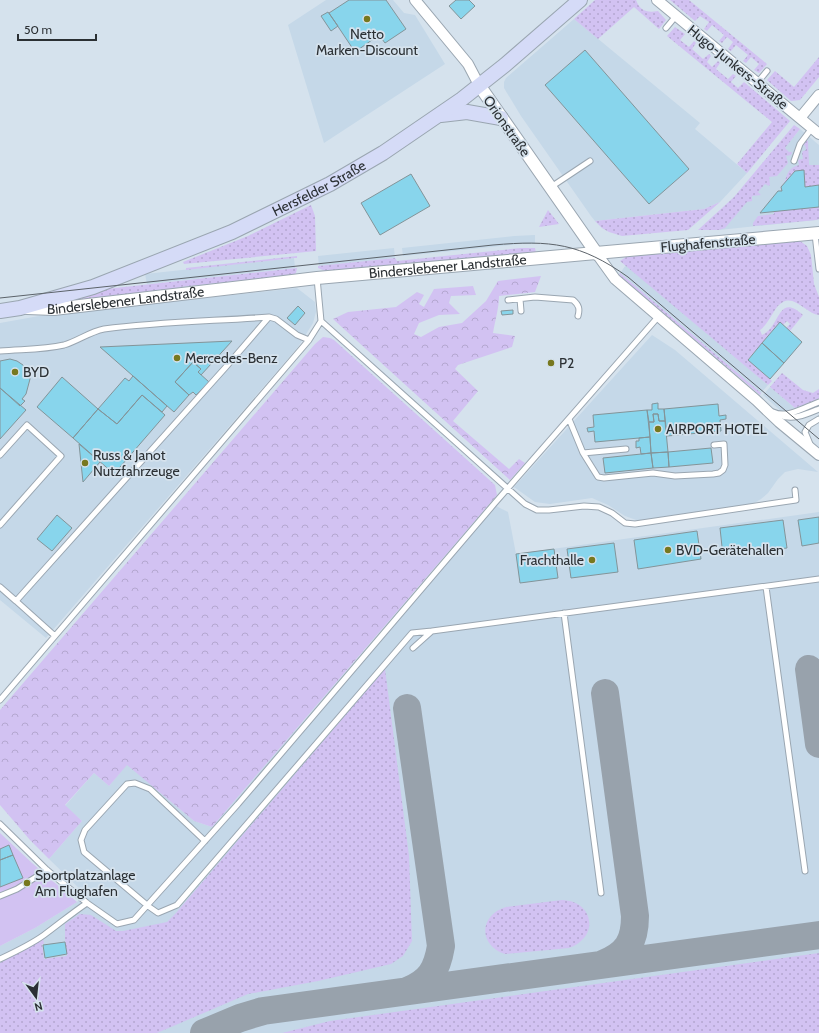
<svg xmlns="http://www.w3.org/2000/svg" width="819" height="1033" font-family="Cabin,sans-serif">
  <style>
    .built { fill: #c5d8e8 }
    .grass { fill: url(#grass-dots) }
    .forest { fill: url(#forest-crowns) }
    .pitch { fill: #d2c2f2 }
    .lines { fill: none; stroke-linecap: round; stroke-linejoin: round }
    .taxiway { stroke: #98a2ac; stroke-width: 28 }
    .building { fill: #88d5ec; stroke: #839499 }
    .service-casing { stroke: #9aa6b1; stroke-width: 7 }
    .minor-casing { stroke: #9aa6b1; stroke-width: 12 }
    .tertiary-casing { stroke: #9aa6b1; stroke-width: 14 }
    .secondary-casing { stroke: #9aa6b1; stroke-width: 16 }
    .service { stroke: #fff; stroke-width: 5 }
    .minor { stroke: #fff; stroke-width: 10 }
    .tertiary { stroke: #fff; stroke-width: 12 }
    .secondary { stroke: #d5dbf7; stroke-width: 14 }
    .tram { stroke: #5c636a; stroke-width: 1 }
    .poi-dot { fill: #77781f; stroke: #d5e2ed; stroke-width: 1.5 }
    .labels { text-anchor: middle; stroke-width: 3.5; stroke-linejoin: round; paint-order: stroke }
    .poi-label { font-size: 14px; fill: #2b3034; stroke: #d5e2ed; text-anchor: start }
    .street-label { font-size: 14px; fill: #2b3034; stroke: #d5e2ed }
  </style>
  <defs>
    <pattern id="grass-dots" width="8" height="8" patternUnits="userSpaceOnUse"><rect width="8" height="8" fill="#d2c2f2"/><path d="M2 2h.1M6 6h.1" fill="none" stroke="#b4a7d0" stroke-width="1.8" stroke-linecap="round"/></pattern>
    <pattern id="forest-crowns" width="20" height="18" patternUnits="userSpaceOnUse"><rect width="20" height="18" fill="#d2c2f2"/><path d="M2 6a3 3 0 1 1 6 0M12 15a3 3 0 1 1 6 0" fill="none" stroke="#b4a7d0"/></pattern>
  </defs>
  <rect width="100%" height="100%" fill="#d5e2ed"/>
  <path class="built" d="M326 0H393L404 13 415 15 445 64 324 143 288 25Z
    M574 19 700 123 695 129 747 173 720 202 704 209 595 221 591 216 521 116 504 88V82L506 78Z
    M800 129 819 145V219L816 220 719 230Z
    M535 235V244H519L403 256 402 248 514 236Z
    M394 248 395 258 319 266 318 256Z
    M294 258 295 268 147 284 145 274Z
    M626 265 768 385 761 393 620 273Z
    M297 288 315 302 316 312 313 323 298 347 46 638 0 600V323L39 316Z
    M652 335 675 350 818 472 798 469 785 472 778 479 768 493 761 499 751 505 639 521 625 516 608 505 592 498 550 504 535 502 514 487Z
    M770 387 795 408 782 412 763 395Z
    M492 502 498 507 508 512 516 554 819 512V1033H0V946L35 928 77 902 85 894 49 859 82 821 65 806 94 773 109 786 127 764 194 821 212 827Z"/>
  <path class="grass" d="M595 0H636C640 11 647 13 658 11L666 20 659 29 634 7 598 39 574 19Z
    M670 0H689L767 64 759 73 754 70 759 64 751 57 746 63 743 61 748 55 736 45 731 51 728 49 733 42 727 37 722 43 719 41 724 35 712 25 707 31 704 29 709 22 700 16 695 21Z
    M675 27 685 34 680 40 689 47 694 41 696 43 692 49 703 59 709 54 711 56 707 62 712 67 718 61 720 63 716 69 728 79 733 74 736 76 731 82 738 88 744 82 790 121 747 173 737 164 772 122 667 36Z
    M819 57V77L800 100 791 101 768 81 767 80 775 71 794 87Z
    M794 125 800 129 785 148 789 152H792L791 155 786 156 788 163 777 176 769 177 770 184 769 186 765 184 758 192 761 195 752 196V201L747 202 725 228 719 230H698L734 197Z
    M806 140 808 141 809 165H819V185L805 187 804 170 795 171 784 184C787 174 789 167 799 165L798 160 803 159 802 153 803 151 806 150 805 145 803 146Z
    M720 202 688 230 622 236 609 232 602 228 595 221 704 209Z
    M311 205 315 216 316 251 184 264 183 262 248 236Z
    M819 207V219L816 220 753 226V223L758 216 774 214V211Z
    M548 210 559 224 539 227Z
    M796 241H800L807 246 811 255 814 284 819 297V315C807 314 795 295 783 302 774 306 770 323 760 330L762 335C781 327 777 292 803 315L790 331 786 328 790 324 787 321 783 325 779 323 748 359 772 381 768 385 620 261 626 257Z
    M521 248H535L536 253 325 271 318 268V266L395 258 397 261Z
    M297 256V258H294L186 270V268Z
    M297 268 296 273 293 275 180 287 171 292 72 302 106 289Z
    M620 273 761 393 760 395 621 277 619 275Z
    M782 373 803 390 813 393 819 389V399L795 408 770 387Z
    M385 669 409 856 412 941 403 956 391 964 318 981 248 994 157 1033H0V963L43 939 44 944H42L44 959 67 956 65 939V924L80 914 91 915 116 931H123L167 922 176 913Z
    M562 900C594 901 600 937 569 948L505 954C478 945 479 915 506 907Z
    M819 953V1033H282L330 1021Z"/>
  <path class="forest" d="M541 276 535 292 499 296C499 308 495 321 493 333L515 336 512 347 458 365 455 369 478 391 453 421 509 469 519 459 525 463 510 480 333 319 348 312 396 307 417 292 424 295 419 304 424 307 434 289 473 286 476 295 451 296 449 303 460 314 439 315 419 323 414 334 421 337 439 327 462 323 486 301 498 281Z
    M323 337 330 338 334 340 495 485 497 495 212 827 194 821 127 765 109 786 94 773 65 805 82 821 49 859 30 840 0 805V710L315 344Z"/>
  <path class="pitch" d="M0 833 32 863 77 902 35 928 0 946Z"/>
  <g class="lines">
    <path class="taxiway" d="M809 669 819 744
      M407 708 441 946C437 970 430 982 407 991
      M603 964C627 954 635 942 635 916L605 693
      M204 1033 240 1018 263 1011 819 935"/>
  </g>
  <path class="building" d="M349 0H386L406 29 385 43 379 35 355 52 329 13Z
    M456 0H469L475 6 461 19 449 6Z
    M328 12 338 26 331 31 321 16Z
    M585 50 689 169 649 204 545 85Z
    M804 170 805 187 819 185V207L760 213 778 191H782L781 187 795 171Z
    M411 174 430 206 380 235 361 203Z
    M298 306 305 313 295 325 287 318Z
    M513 310V314L502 315 501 311Z
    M780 322 802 342 784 363 762 343Z
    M232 341 201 375 198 372 201 369 193 362 175 382 189 395 174 412 100 347Z
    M762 343 784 363 770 379 748 360Z
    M10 359 17 361 23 365 28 372 30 379 26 394 22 399 25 401 20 406 0 388V361Z
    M193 362 201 369 198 372 209 382 196 395 193 392 189 395 175 382Z
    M133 376 167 406 162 412 142 395 117 424 98 409 125 378 129 381Z
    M62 377 98 409 73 438 37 407Z
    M0 388 26 410 0 439Z
    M142 395 165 415 114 474 73 438 98 409 117 424Z
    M658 403V409H664L665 421H659L658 414H653L654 422H649L647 410H652V404Z
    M718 404 719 416 726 415V419L720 420 721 431 667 436 664 409Z
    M647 410 650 437 595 442 594 431 588 432 587 428 594 427 593 415Z
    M653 414H658L659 421H665L668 452 651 453 649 422H654Z
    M650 437 651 453 641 454 640 447 636 448V441H639V438Z
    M79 444 100 462 83 482Z
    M711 448 713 463 669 467 668 452Z
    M668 452 669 467 653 468 651 453Z
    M651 453 653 468 605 473 603 458Z
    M57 515 72 528 52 551 37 539Z
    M819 517V543L802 546 798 520Z
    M783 520 787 548 723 556 720 528Z
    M697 531 701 559 638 569 634 540Z
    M614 543 618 572 571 578 567 549Z
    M554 549 558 578 520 583 516 554Z
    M9 845 13 855 0 860V849Z
    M13 855 23 878 0 887V860Z
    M65 942 67 954 45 958 43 945Z"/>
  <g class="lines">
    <defs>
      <path id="service" d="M666 28 676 16
        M757 83 767 71
        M794 161 800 144 812 128
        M551 187 590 161
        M815 234 819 269
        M520 299 521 311
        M508 300 535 297 573 300C579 305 580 309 578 316
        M321 321 525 504 537 510H549L584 506 599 507 612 513 625 523 635 524 796 500 795 490
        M0 351C21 349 43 350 64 345 78 341 89 332 104 329 158 322 214 321 269 317
        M773 412C787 419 805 407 819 402
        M780 415C792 421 807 414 819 409
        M569 419 583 453 626 449
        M810 444 805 432 809 425 819 419
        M583 453 598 477 604 478 653 473 675 476 713 474 719 473 723 470 725 465 724 444 714 445
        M0 455 27 425 61 456 0 525
        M0 587 16 601
        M766 587 805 871
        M564 613 601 893
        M55 636 16 601 225 368 269 317 276 319 297 335 309 340
        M413 648 432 631 819 579
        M0 700 309 340 321 321 317 278
        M0 824 47 870 87 903 117 924 134 920 238 804 494 504 658 317
        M205 841 150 789 135 783 127 784 85 830 81 840 84 852 148 906 158 913 177 905 412 633 432 631
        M0 896 17 889 47 870
        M0 959C15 952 30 945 44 935 59 924 72 913 87 903"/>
      <path id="minor" d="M415 0 468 64 479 85
        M657 0 819 134
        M800 118 819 95
        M597 254 615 279 756 400 779 422 819 455"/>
      <g id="tertiary">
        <path d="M479 85 597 254"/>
        <path id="s1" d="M27 308 54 309 317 278 819 233"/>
      </g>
      <g id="secondary">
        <path d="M441 115 467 112 501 118"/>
        <path id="s2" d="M0 311 20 308 93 287 232 232 330 184 383 153 462 99 505 65 580 0"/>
      </g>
    </defs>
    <use href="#service" class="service-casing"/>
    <use href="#minor" class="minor-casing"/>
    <use href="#tertiary" class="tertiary-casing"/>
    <use href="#secondary" class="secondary-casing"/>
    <use href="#service" class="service"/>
    <use href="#minor" class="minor"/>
    <use href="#tertiary" class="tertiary"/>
    <use href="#secondary" class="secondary"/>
    <path class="tram" d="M0 298 493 245C551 240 580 243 628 277L819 439"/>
  </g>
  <g class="poi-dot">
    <circle cx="367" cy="19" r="4"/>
    <circle cx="177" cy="358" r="4"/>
    <circle cx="551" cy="363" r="4"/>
    <circle cx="15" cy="372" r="4"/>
    <circle cx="658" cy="429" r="4"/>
    <circle cx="85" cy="463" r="4"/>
    <circle cx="668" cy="550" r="4"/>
    <circle cx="592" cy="560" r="4"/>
    <circle cx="27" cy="883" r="4"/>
  </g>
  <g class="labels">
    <g class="poi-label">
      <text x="367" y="39" text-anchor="middle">Netto<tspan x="367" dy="16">Marken-Discount</tspan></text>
      <text x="185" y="363">Mercedes-Benz</text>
      <text x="559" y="368">P2</text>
      <text x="23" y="377">BYD</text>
      <text x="666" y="434">AIRPORT HOTEL</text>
      <text x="93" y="460">Russ &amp; Janot<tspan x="93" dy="16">Nutzfahrzeuge</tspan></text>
      <text x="676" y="555">BVD-Gerätehallen</text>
      <text x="584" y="565" text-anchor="end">Frachthalle</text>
      <text x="35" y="880">Sportplatzanlage<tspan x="35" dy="16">Am Flughafen</tspan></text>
    </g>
    <g class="street-label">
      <text transform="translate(738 67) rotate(39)" y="5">Hugo-Junkers-Straße</text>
      <text transform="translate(507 126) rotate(55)" y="5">Orionstraße</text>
      <text dy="5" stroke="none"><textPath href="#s2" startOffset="343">Hersfelder Straße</textPath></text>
      <text transform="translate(708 243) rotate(-5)" y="5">Flughafenstraße</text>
      <text dy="5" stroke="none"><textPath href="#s1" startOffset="423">Binderslebener Landstraße</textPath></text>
      <text dy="5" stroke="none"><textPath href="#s1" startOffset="99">Binderslebener Landstraße</textPath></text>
    </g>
  </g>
  <g transform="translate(36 997) rotate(165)" stroke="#d5e2ed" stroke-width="3" paint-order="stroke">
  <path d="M0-3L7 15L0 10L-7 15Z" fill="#2b3034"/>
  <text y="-6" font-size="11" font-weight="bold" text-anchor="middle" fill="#2b3034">N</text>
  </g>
  <path d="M18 34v6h78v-6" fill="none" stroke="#2b3034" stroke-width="2"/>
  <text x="24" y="34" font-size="12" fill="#2b3034" stroke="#d5e2ed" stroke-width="3" paint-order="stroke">50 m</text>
</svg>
